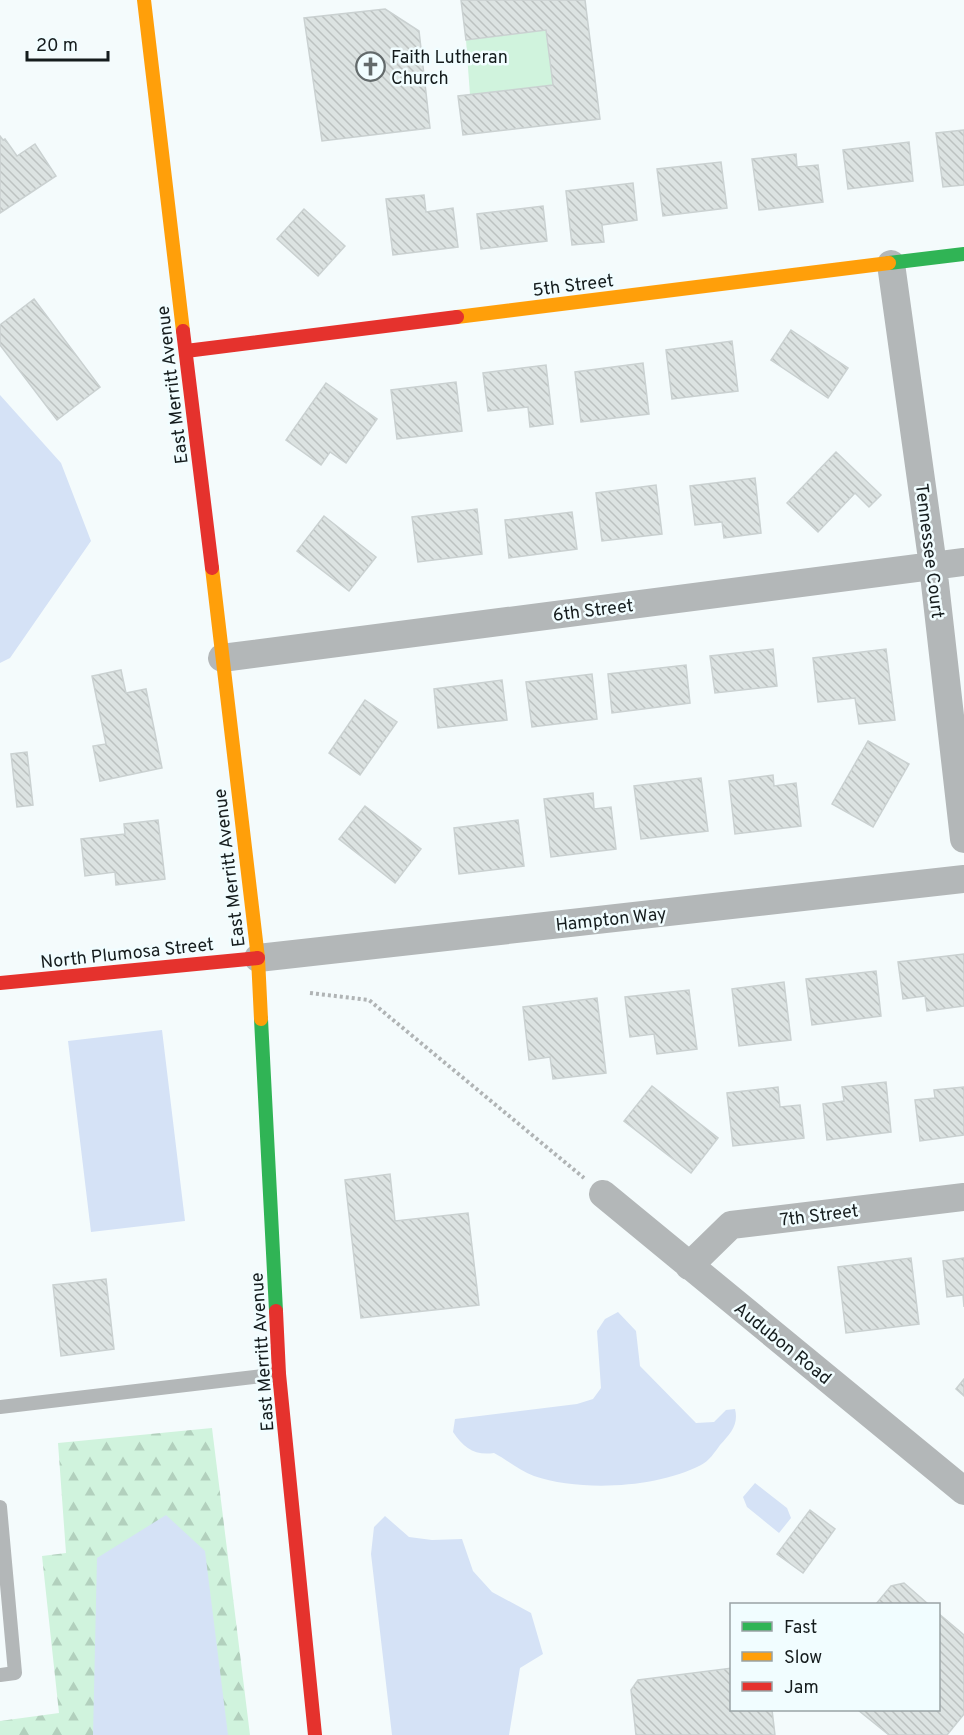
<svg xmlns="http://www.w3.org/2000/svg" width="964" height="1735" font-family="Overpass,sans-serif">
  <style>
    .green { fill: #d0f3dd }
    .forest { fill: url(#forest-firs) }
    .water { fill: #d5e2f6 }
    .building { fill: url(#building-back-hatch); stroke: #cad1d1; stroke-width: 1.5 }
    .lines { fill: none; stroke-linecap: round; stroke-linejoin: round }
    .path { stroke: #b0b4b5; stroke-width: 4; stroke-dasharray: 3 3; stroke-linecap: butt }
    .lane { stroke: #b3b7b8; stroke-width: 14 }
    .street { stroke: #b3b7b8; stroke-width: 28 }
    .fast { stroke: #30b455; stroke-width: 14 }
    .slow { stroke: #ff9f0a; stroke-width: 14 }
    .jam { stroke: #e5322d; stroke-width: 14 }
    .labels { text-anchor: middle; stroke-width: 5; stroke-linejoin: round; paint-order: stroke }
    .poi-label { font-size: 18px; fill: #151c1d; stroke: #f1fdff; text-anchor: start }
    .street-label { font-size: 18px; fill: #151c1d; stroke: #f1fdff }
  </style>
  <defs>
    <pattern id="forest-firs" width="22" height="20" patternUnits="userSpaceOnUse" patternTransform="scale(1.5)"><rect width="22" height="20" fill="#d0f3dd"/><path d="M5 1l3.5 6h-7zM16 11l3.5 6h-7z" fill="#b2d0bd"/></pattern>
    <pattern id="building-back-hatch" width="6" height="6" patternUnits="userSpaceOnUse" patternTransform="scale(1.5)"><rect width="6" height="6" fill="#dce3e2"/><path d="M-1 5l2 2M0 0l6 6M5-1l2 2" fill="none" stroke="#bcc2c1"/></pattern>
  </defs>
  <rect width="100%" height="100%" fill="#f4fbfc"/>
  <path class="green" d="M546 30 553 85 470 95 466 40Z"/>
  <path class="forest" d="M212 1428 250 1735H0V1721L59 1713 42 1556 66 1553 58 1443Z"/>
  <path class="water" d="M0 395 61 463 91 541 10 658 0 663Z
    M162 1030 185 1221 91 1232 68 1041Z
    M618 1312 636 1331 640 1366 696 1423 714 1422 726 1410 735 1409C739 1425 730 1434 720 1445 715 1452 709 1461 701 1465 657 1488 581 1492 534 1476 521 1471 507 1460 494 1453 475 1456 464 1448 453 1432L455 1419 577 1404 593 1399 601 1388 597 1331 605 1319Z
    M755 1483 787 1508 791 1518 779 1533 747 1507 743 1497Z
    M166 1515 205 1551 228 1735H93L97 1558Z
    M385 1516 409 1537 432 1540 462 1539 473 1571 492 1592 531 1613 543 1654 520 1668 509 1735H392L371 1554 374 1527Z"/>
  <path class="building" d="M461 0H585L600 119 463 135 458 96 553 85 546 30 466 40Z
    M385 9 419 31 430 128 322 141 304 18Z
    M964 130V185L943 187 936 133Z
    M0 136 3 140 5 139 17 156 35 144 56 176 0 213Z
    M909 142 913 181 848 189 843 150Z
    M796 154 797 167 818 165 823 202 759 210 752 159Z
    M721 162 727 208 663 216 657 169Z
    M633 183 637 220 602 225 604 242 572 245 566 191Z
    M424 195 426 212 453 208 458 247 393 255 386 199Z
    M543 206 547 241 481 249 477 214Z
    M304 209 345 246 318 276 277 239Z
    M34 299 100 387 57 420 0 345V325Z
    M791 330 848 368 828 398 771 360Z
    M732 341 738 391 672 399 666 350Z
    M643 363 649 414 581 422 575 372Z
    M546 365 553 424 530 427 528 407 488 411 483 373Z
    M456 382 462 431 397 439 391 390Z
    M326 383 377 419 346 463 330 452 321 465 286 440Z
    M836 452 881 495 869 507 855 493 818 532 787 503Z
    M755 478 761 533 724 538 722 522 695 525 690 486Z
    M656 485 662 534 602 541 596 493Z
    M477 509 482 554 418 562 412 517Z
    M572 512 577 549 509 558 505 520Z
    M324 516 376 557 349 591 297 551Z
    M773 649 777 686 715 693 710 656Z
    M886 649 895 720 859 724 855 698 818 702 813 658Z
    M686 665 690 703 612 713 608 674Z
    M121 670 126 693 146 689 162 768 100 781 93 746 106 744 92 676Z
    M592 674 597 719 532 727 526 682Z
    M502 680 507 720 438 728 434 689Z
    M365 700 397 722 360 775 329 753Z
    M868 741 909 764 873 827 832 804Z
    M27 752 33 805 17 807 11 754Z
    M773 775 774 786 796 783 801 826 735 834 729 781Z
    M701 778 708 831 641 839 634 786Z
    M593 793 594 809 611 807 616 849 551 857 544 799Z
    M365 806 421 849 395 883 339 839Z
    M158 820 165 879 116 885 115 872 85 876 81 839 125 834 124 824Z
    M518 820 524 866 459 874 454 828Z
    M964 954V1006L927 1011 925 996 903 999 898 962Z
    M876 971 881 1016 812 1025 806 979Z
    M784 982 791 1040 739 1046 732 989Z
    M689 990 697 1049 657 1054 654 1034 630 1037 625 997Z
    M597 998 606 1073 553 1079 550 1057 529 1060 523 1007Z
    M886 1082 891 1132 827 1140 823 1104 844 1101 842 1087Z
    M652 1086 718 1138 691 1173 624 1121Z
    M778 1087 780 1107 800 1105 804 1138 733 1146 727 1093Z
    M964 1087V1135L920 1141 915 1100 935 1098 934 1090Z
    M390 1174 395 1221 468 1213 479 1305 361 1318 345 1180Z
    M911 1258 919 1324 846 1333 838 1267Z
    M964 1258V1307L963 1295 947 1297 943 1261Z
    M106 1279 114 1349 61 1356 53 1285Z
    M964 1379V1396L956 1389Z
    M810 1510 835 1529 803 1573 777 1554Z
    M904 1583 928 1604H876L891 1586Z
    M938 1613 964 1635V1714L947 1735H889L858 1710H938Z
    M732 1668V1710H772L775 1735H636L631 1690 638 1680Z"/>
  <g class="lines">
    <path class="path" d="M310 993 369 1000 584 1178"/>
    <path class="lane" d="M0 1407 279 1374
      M0 1507 15 1673 0 1675"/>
    <path class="street" d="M891 264 933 566 964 839
      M222 658 964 562
      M258 958 964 879
      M603 1194 964 1491
      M689 1266 731 1225 964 1197"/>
    <path class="fast" d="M889 263 964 254
      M261 1019 276 1311"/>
    <path class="slow" d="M144 0 183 331
      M457 317 889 263
      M212 568 258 958 261 1019"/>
    <path class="jam" d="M183 331 212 568
      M186 351 457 317
      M0 983 258 958
      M276 1311 279 1374 315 1735"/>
  </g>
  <defs>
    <symbol id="church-ring" viewBox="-11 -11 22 22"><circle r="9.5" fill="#f1fdff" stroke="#636a6b" stroke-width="1.5"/><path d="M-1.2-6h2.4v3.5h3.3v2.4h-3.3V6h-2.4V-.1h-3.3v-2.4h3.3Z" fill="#636a6b"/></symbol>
  </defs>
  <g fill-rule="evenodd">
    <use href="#church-ring" x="354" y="50" width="33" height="33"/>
  </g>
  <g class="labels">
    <g class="poi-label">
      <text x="391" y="63">Faith Lutheran<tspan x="391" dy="21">Church</tspan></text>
    </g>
    <g class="street-label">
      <text transform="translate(573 285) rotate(-7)" y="6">5th Street</text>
      <text transform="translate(172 385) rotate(-97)" y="6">East Merritt Avenue</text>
      <text transform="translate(930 551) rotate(83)" y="6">Tennessee Court</text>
      <text transform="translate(593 610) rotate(-7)" y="6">6th Street</text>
      <text transform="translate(229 868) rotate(-97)" y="6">East Merritt Avenue</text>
      <text transform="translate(611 919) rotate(-6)" y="6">Hampton Way</text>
      <text transform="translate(127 953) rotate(-6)" y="6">North Plumosa Street</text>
      <text transform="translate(819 1215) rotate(-7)" y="6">7th Street</text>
      <text transform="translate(783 1343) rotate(39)" y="6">Audubon Road</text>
      <text transform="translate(262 1352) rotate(-94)" y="6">East Merritt Avenue</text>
    </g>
  </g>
  <rect x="730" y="1603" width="210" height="108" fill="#f1fdff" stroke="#99a3a5" stroke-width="1.5"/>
  <rect x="742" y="1622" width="30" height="9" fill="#30b455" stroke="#99a3a5" stroke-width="1.5"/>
  <text x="784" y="1633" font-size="18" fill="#151c1d">Fast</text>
  <rect x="742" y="1652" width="30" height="9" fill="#ff9f0a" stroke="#99a3a5" stroke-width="1.5"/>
  <text x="784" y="1663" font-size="18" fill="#151c1d">Slow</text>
  <rect x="742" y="1682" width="30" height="9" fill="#e5322d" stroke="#99a3a5" stroke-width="1.5"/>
  <text x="784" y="1693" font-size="18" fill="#151c1d">Jam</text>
  <path d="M27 51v9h81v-9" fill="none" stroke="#151c1d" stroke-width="3"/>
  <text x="36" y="51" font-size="18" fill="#151c1d" stroke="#f1fdff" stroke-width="4.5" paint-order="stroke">20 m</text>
</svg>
